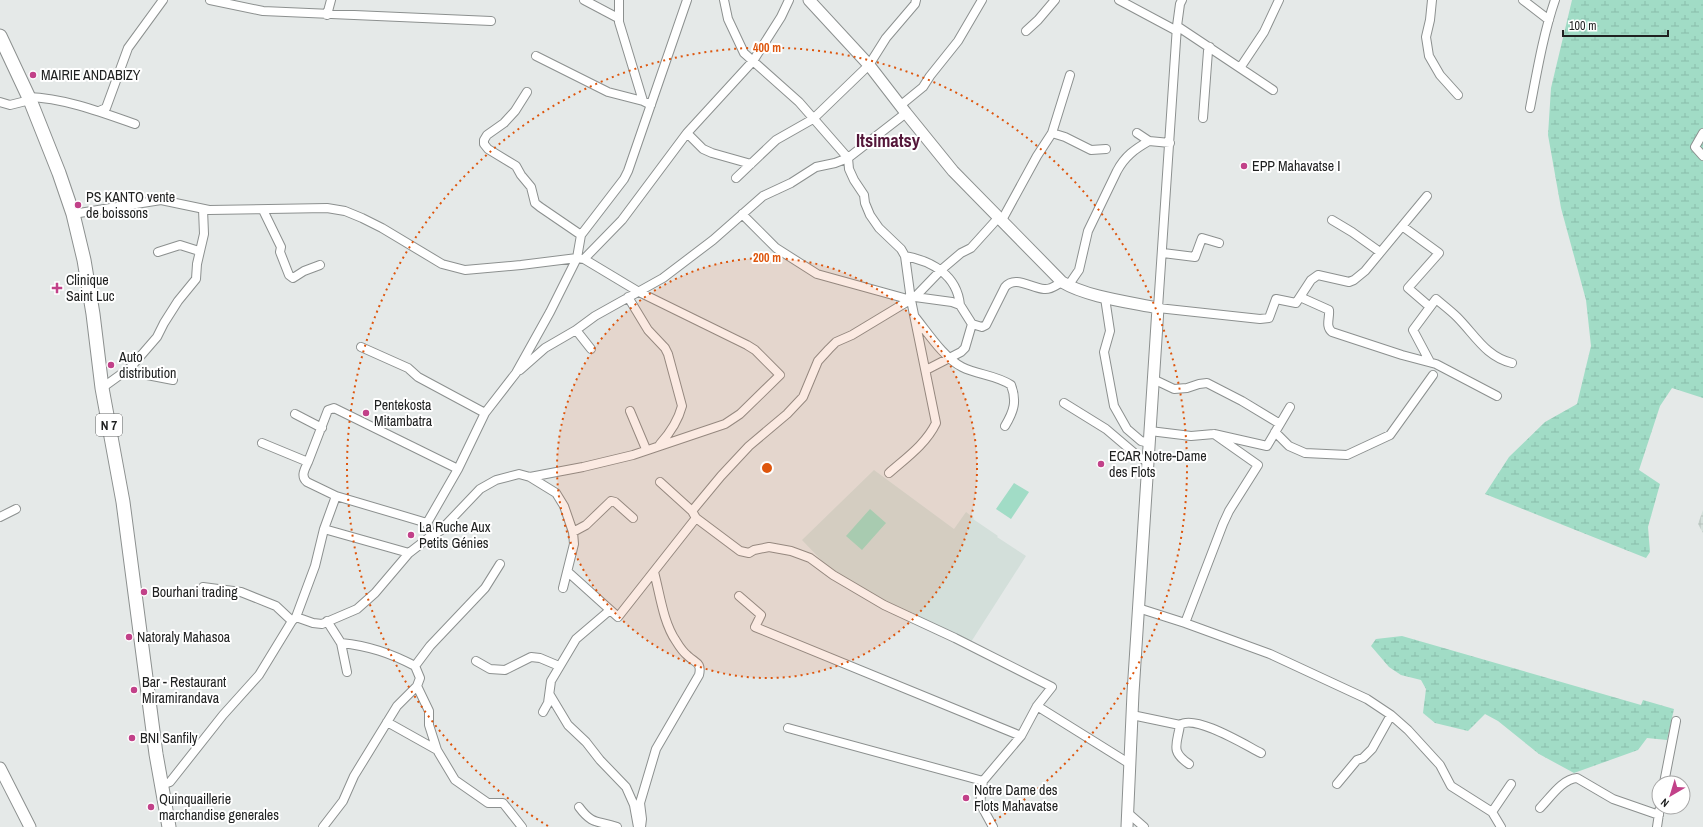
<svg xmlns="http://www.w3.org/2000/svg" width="1703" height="827" font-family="'Archivo Narrow',sans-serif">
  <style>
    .built { fill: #d3dfda }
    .industrial { fill: url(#industrial-grid) }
    .wetland { fill: url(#wetland-marsh) }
    .pitch { fill: #a1dcc6 }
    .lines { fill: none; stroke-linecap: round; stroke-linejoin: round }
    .street-casing { stroke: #8c908f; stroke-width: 10 }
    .secondary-casing { stroke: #8c908f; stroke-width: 13 }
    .primary-casing { stroke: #8c908f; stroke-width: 15 }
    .street { stroke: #fff; stroke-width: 8 }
    .secondary { stroke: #fff; stroke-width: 11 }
    .primary { stroke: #fff; stroke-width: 13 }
    .ring { fill: none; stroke: #de560d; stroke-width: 2; stroke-dasharray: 2 4 }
    .poi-dot { fill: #c24189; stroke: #fff; stroke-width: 1.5 }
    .labels { text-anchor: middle; stroke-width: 4; stroke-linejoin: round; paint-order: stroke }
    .shield { fill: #fff; stroke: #636464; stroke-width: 1 }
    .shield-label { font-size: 13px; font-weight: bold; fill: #202121 }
    .poi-label { font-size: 14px; fill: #202121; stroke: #fff; text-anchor: start }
    .district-label { font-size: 18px; font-weight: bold; fill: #541639; stroke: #fff }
    .centre { fill: #de560d; stroke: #fff; stroke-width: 2 }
    .ring-label { font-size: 12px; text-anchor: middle; font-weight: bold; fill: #de560d; stroke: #fff; stroke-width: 4; stroke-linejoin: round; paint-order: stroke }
  </style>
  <defs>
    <pattern id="industrial-grid" width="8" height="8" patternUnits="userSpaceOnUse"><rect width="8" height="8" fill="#d3dfda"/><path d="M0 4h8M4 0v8" fill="none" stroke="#b5bfbb"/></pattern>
    <pattern id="wetland-marsh" width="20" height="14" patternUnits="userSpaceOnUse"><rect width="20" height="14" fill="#a1dcc6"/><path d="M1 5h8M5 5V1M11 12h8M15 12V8" fill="none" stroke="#8abcaa"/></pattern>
  </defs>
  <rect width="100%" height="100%" fill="#e5e9e8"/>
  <path class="built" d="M874 470 954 529 966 512 974 518 973 519 998 536 997 537 1026 556 971 642 897 607 850 582 823 562 802 540Z"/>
  <path class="industrial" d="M1703 510V533L1698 524Z"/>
  <path class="wetland" d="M1572 0H1703V398L1672 388 1660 406 1639 470 1660 484 1648 527 1650 552 1646 558 1485 494 1509 457 1545 422 1577 404 1591 346 1586 300 1561 208 1548 135 1551 88Z
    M1402 636 1641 705 1643 700 1674 709 1667 740 1647 738 1638 750 1574 773 1539 754 1498 721 1485 714 1468 731 1435 723 1423 713 1426 689 1421 680 1401 675 1389 667 1371 646 1376 639Z"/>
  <path class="pitch" d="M1014 483 1029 492 1011 519 996 509Z
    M870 509 886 523 862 550 846 536Z"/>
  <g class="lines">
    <defs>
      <path id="street" d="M210 0 263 11 491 21
        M584 0 618 18
        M619 0V22L643 101
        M724 0 728 19 744 53 799 102 848 158 849 169 854 180 864 195 865 203 870 215 879 228 901 249 905 256 911 300 936 423C926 444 906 458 889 473
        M1119 0 1177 31
        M1182 0 1180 4 1177 26 1158 308 1260 319 1269 318 1276 299 1296 303 1311 280 1318 275 1349 282 1354 280 1365 271 1427 196
        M1432 0 1430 20 1426 37 1429 56 1440 75 1458 95
        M1523 0 1549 20
        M327 15 331 0
        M1177 26 1273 90
        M1026 31 1038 20 1055 0
        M536 56 608 92 643 101 651 105
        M1240 68 1264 32 1279 0
        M527 92 515 111 504 123 487 135 484 140V144L488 149 516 166 521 175 531 187 535 203 540 207 581 235
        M28 97C64 98 101 112 135 124
        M0 102 10 105 30 100
        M901 105 923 87 930 76 958 41 982 0
        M1530 108C1537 72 1543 35 1555 0
        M99 111 106 108 128 48 163 0
        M1203 118 1208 51 1210 47
        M687 133 703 149 712 153 751 164
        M1052 133 1065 137 1091 150 1106 149
        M1137 133 1149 141 1170 143
        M1703 133 1695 147 1703 156
        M736 178 776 140 813 119 869 65 886 38 915 4 916 0
        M263 210 281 247 280 252 289 275 293 278 304 271 320 265
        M73 214 161 200 209 210 327 208 345 211 362 218 382 228 442 264 465 270 521 265 577 258 584 259 639 292 747 345 755 350 780 375 740 414 725 424 633 455 583 467 530 477 519 474 496 480 480 489 440 531 431 536 409 553 375 593 357 609 322 624 313 623 296 617 292 621 259 675 223 715 170 782 161 785
        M742 214 776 248 817 274 911 300
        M1002 220 1037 156 1052 133 1070 75
        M1332 220 1352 232 1380 252
        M1402 226 1439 253 1408 288 1430 307
        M158 252 180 245 199 251
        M1163 253 1195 257 1202 238 1219 243
        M905 256C932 261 957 275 960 305
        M584 259 622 220 687 133 753 61 781 17 789 0
        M1068 286 1079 270 1088 231 1117 171C1125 156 1135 149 1149 141
        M628 297 648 330 665 348 668 354 682 406C678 421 670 433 660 444
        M915 297 941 270 961 253 971 248 999 217
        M1300 297 1329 310C1330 318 1325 326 1332 332L1402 355 1436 364 1497 396
        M1105 298 1110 331 1104 352 1114 406 1127 429 1141 441 1149 443
        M915 317C928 333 944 358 962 367 978 375 996 375 1011 385 1017 401 1014 411 1005 426
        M576 330 591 349
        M361 347 408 368 418 377 485 413
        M1430 362 1413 330 1436 299C1443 305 1451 311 1457 317 1475 335 1486 357 1512 363
        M520 370 545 348 576 330 595 316 663 278 713 240 763 196 791 183 816 167 835 163 848 158 906 113
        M926 370 961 352 965 348 972 324
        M125 373 142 374 173 380
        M1153 379 1174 389 1187 388 1199 384 1207 383 1242 401 1280 424
        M102 388 131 367 157 337 164 323 178 301 196 279 197 264 204 234 203 209
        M1064 403 1106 429 1139 457 1148 462
        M630 411 646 449
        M295 414 322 428
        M1150 431 1191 436 1214 434 1267 446 1290 407
        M1275 432 1289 446 1305 453 1347 455 1390 435 1433 375
        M262 443 308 462C305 469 300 476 307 482L336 496 427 523
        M308 462 328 410 334 408 458 469
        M530 477 556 493 564 506 573 532 574 544 563 588
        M660 482 692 511 696 518 740 551 749 553 754 550 769 547 791 551 810 558 833 575 884 605 955 638 1052 687 1037 706 1021 736 983 781 980 803 993 827
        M692 511 721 476 749 446 787 414 803 397 818 361 829 349 836 342 852 335 915 297 952 302 960 305 972 324 982 327 986 325 1005 287C1015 275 1031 288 1044 289 1051 290 1056 285 1062 282
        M0 517 16 509
        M324 529 409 553
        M573 532 586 525 611 501 615 502 633 518
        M431 536 427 523 458 469 485 413 516 373 550 312 577 258 581 235 624 179 628 171 687 0
        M568 572 618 617 696 518
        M203 587 241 592 276 606 292 621
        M739 596 761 615 755 627 1021 736
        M1138 608 1185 623 1270 654 1367 699 1391 715 1408 730 1440 765 1451 786 1492 812 1501 827
        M296 617 315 566 324 529 336 496
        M327 621 341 643 347 672
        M1185 623 1223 524 1229 511 1258 465 1214 434
        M476 661 490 669 505 670 531 657 540 658 559 666
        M415 666 430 646 485 588 500 564
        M417 686 429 711V725L437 750 455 780 488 803H503L522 827
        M550 695 568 725 586 742 600 760 626 787 634 805 638 827
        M1037 706 1130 764
        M543 712 548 703 551 681 576 639 610 610
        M1132 715 1180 725C1195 714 1245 745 1261 753
        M387 722 437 750
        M1180 725C1177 745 1170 751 1189 764
        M788 728 983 781
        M1664 783 1676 721
        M1337 784 1357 760 1363 758 1372 749 1391 715
        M579 807C593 826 598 820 617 827
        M1540 808C1550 798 1562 779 1577 778L1613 799 1659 815
        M1492 812 1511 784
        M1128 813 1144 827
        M323 827 343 801 354 776 397 706 417 686 420 678 415 666C390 653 369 646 341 643
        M641 827 642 819 640 803 656 749 699 675C702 662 695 663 688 656 683 652 679 646 676 641 663 622 660 594 654 572
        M1657 827 1660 807"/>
      <path id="secondary" d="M809 0 869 65 906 113 953 171 1062 282C1087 297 1129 302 1158 308L1133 693 1127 827
        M0 768 30 827"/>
      <path id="primary" d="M0 36 30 100 59 173 73 214 84 260 93 314 102 388 123 502 156 754 169 827"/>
    </defs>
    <use href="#street" class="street-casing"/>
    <use href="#secondary" class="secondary-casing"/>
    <use href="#primary" class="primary-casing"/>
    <use href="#street" class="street"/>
    <use href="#secondary" class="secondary"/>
    <use href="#primary" class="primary"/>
  </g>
  <circle cx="767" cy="468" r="210" fill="#de560d" fill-opacity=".12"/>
  <g class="ring">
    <circle cx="767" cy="468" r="210"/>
    <path d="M548 826A420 420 0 1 1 986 826"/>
  </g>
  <g class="poi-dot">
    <circle cx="33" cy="75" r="4"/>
    <circle cx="1244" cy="166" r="4"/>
    <circle cx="78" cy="205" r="4"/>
    <path d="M55 282h4v4h4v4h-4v4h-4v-4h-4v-4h4z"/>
    <circle cx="111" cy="365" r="4"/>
    <circle cx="366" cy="413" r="4"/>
    <circle cx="1101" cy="464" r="4"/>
    <circle cx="411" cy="535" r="4"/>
    <circle cx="144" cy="592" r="4"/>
    <circle cx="129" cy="637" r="4"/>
    <circle cx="134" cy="690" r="4"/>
    <circle cx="132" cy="738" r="4"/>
    <circle cx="966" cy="798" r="4"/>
    <circle cx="151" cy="807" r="4"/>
  </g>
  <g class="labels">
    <rect class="shield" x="96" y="414" width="26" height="22" rx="3"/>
    <g class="shield-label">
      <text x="109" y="430">N 7</text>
    </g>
    <g class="poi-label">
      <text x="41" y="80">MAIRIE ANDABIZY</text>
      <text x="1252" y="171">EPP Mahavatse I</text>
      <text x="86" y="202">PS KANTO vente<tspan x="86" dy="16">de boissons</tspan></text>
      <text x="66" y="285">Clinique<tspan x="66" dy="16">Saint Luc</tspan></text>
      <text x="119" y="362">Auto<tspan x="119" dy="16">distribution</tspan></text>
      <text x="374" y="410">Pentekosta<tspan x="374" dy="16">Mitambatra</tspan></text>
      <text x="1109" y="461">ECAR Notre-Dame<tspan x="1109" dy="16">des Flots</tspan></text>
      <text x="419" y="532">La Ruche Aux<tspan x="419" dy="16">Petits Génies</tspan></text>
      <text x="152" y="597">Bourhani trading</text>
      <text x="137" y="642">Natoraly Mahasoa</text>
      <text x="142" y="687">Bar - Restaurant<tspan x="142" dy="16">Miramirandava</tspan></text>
      <text x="140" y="743">BNI Sanfily</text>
      <text x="974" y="795">Notre Dame des<tspan x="974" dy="16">Flots Mahavatse</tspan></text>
      <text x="159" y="804">Quinquaillerie<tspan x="159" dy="16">marchandise generales</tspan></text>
    </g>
    <g class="district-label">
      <text x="888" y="147">Itsimatsy</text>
    </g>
  </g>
  <circle cx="767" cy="468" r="6" class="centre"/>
  <g class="ring-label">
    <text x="767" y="52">400 m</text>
    <text x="767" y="262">200 m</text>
  </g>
  <g transform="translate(1671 795) rotate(218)"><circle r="19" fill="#ffffff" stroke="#a6a6a6"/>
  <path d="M0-3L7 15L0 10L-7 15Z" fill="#c24189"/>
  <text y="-6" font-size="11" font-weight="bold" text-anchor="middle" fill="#202121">N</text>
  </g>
  <path d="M1563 30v6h105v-6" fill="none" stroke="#202121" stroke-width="2"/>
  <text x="1569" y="30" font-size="12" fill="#202121" stroke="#ffffff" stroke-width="3" paint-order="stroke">100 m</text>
</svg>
